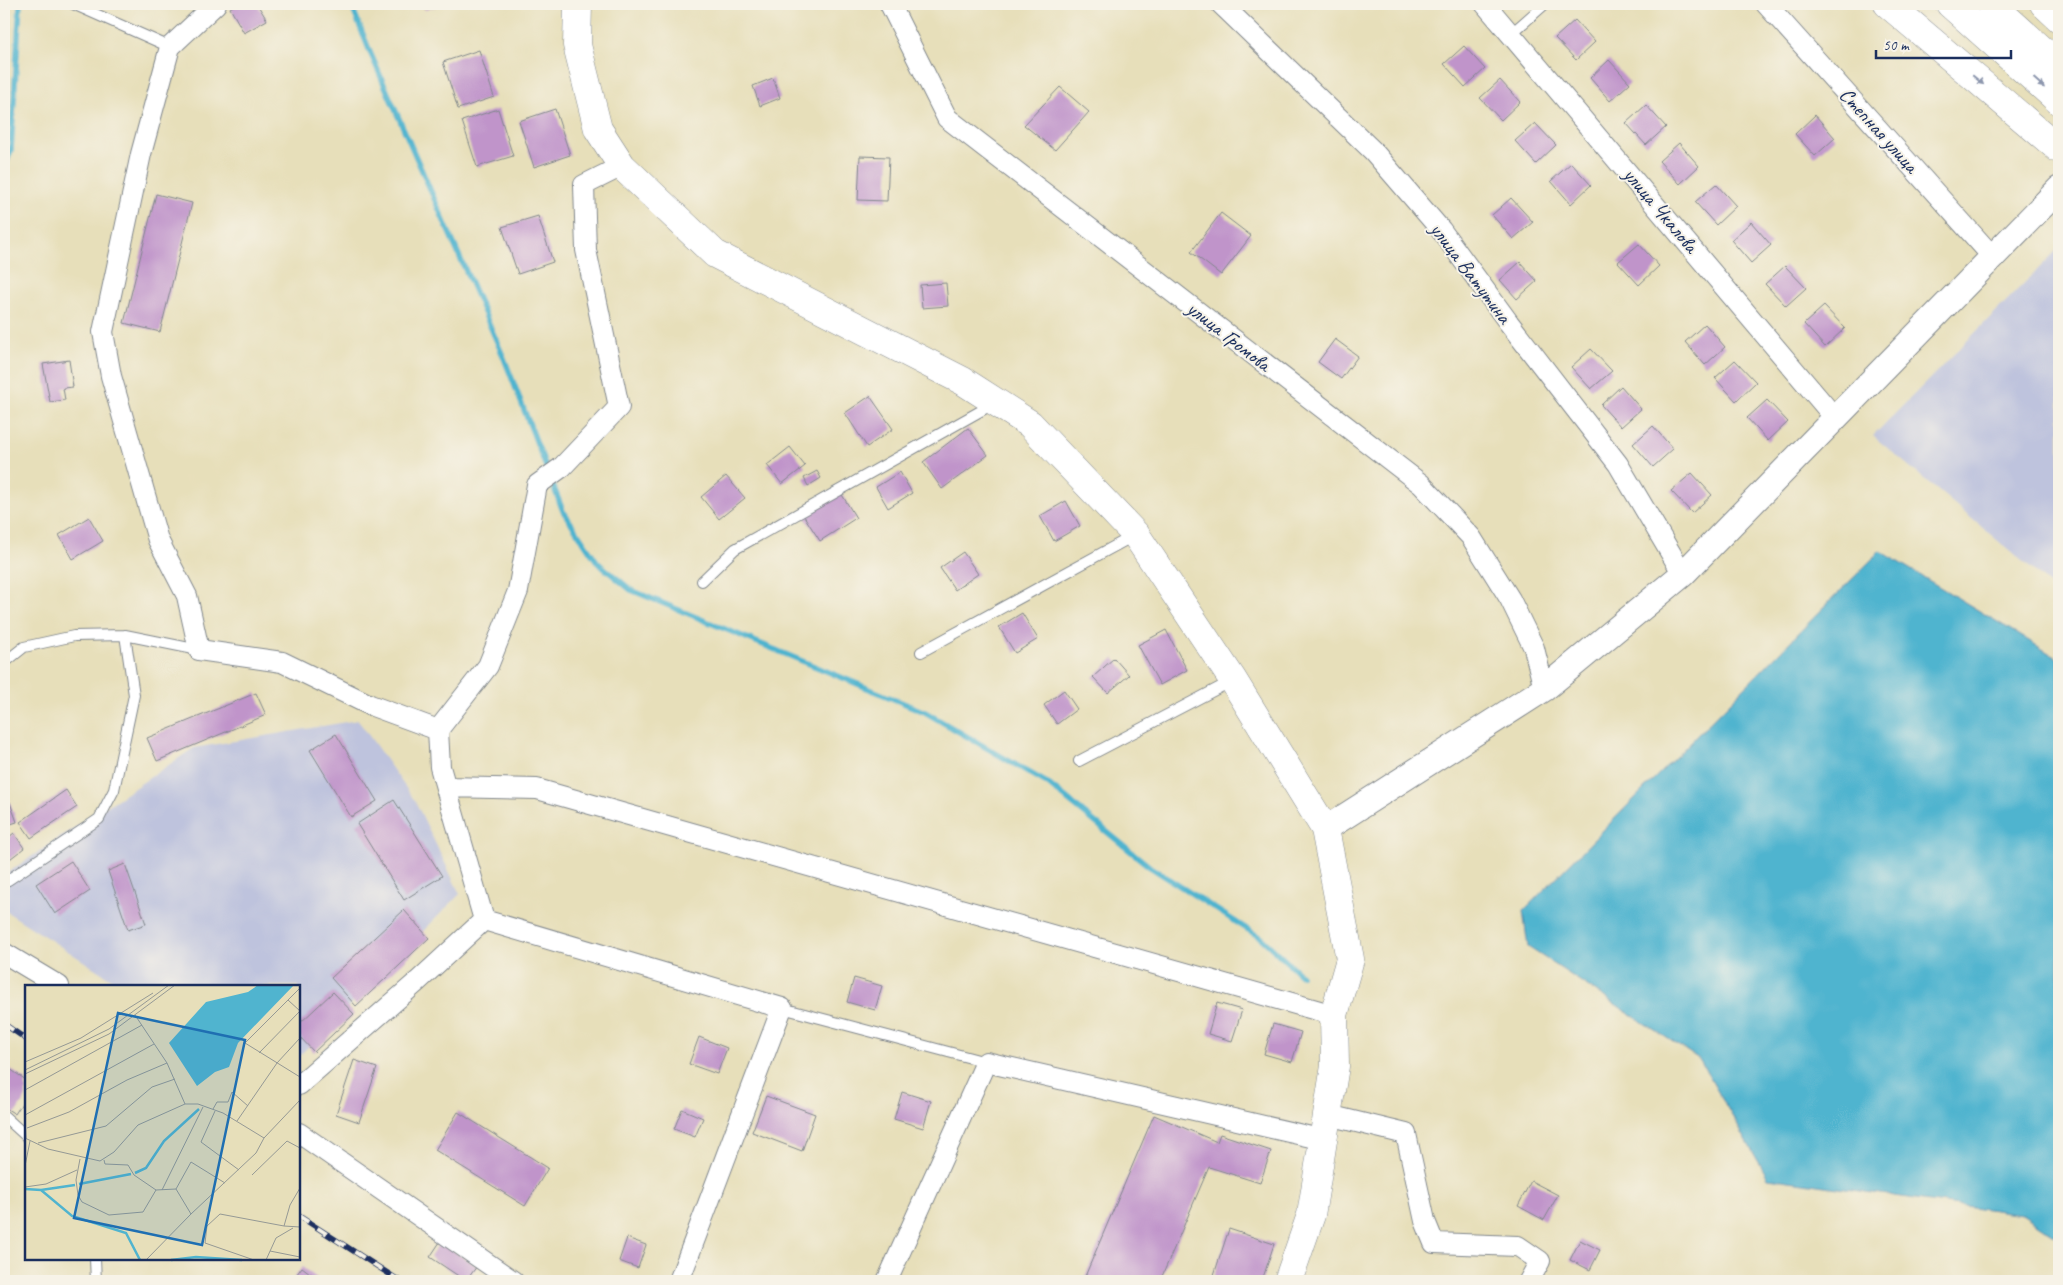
<svg xmlns="http://www.w3.org/2000/svg" width="2063" height="1285" font-family="Caveat,sans-serif">
  <style>
    .industrial { fill: #bec3dd }
    .water { fill: #50b4cf; stroke: #367296 }
    .lines { fill: none; stroke-linecap: round; stroke-linejoin: round }
    .stream { stroke: #50b4cf; stroke-width: 5.5 }
    .building { fill: #c094ca }
    .service-casing { stroke: #81878c; stroke-width: 12 }
    .minor-casing { stroke: #81878c; stroke-width: 22 }
    .tertiary-casing { stroke: #81878c; stroke-width: 27 }
    .secondary-casing { stroke: #81878c; stroke-width: 29 }
    .trunk-casing { stroke: #81878c; stroke-width: 29 }
    .service { stroke: #fff; stroke-width: 10 }
    .minor { stroke: #fff; stroke-width: 20 }
    .tertiary { stroke: #fff; stroke-width: 25 }
    .secondary { stroke: #fff; stroke-width: 28 }
    .trunk { stroke: #fff; stroke-width: 28 }
    .rail-casing { stroke: #1b2f5e; stroke-width: 5.5 }
    .rail { stroke: #f7f3e8; stroke-width: 4; stroke-dasharray: 11; stroke-linecap: butt }
    .oneway { fill: #8d97ae }
    .labels { text-anchor: middle; stroke-width: 4; stroke-linejoin: round; paint-order: stroke }
    .street-label { font-size: 21px; fill: #1b2f5e; stroke: #f7f3e8 }
    .inset-river { fill: none; stroke: #50b4cf; stroke-width: 2.5 }
    .inset-road { fill: none; stroke: #959995; stroke-width: 1 }
    .view { fill: #1f6fb2; fill-opacity: 0.15; stroke: #1f6fb2; stroke-width: 2.5 }
    .inset-edge { fill: none; stroke: #1b2f5e; stroke-width: 2.5 }
  </style>
  <rect width="100%" height="100%" fill="#f7f3e8"/>
  <filter id="ink" filterUnits="userSpaceOnUse"><feTurbulence type="fractalNoise" baseFrequency=".02" numOctaves="2"/><feDisplacementMap in="SourceGraphic" scale="10" xChannelSelector="R" yChannelSelector="G"/><feConvolveMatrix kernelMatrix="1 2 1 2 8 2 1 2 1" color-interpolation-filters="sRGB"/></filter>
  <filter id="wash" filterUnits="userSpaceOnUse"><feTurbulence type="fractalNoise" baseFrequency=".0096" numOctaves="4" result="noise"/><feDisplacementMap in="SourceGraphic" scale="20" xChannelSelector="R" yChannelSelector="G"/><feGaussianBlur stdDeviation="1.12" result="paint"/><feColorMatrix in="noise" values="0 0 0 0 0 0 0 0 0 0 0 0 0 0 0 0 0 1.4 0 .05"/><feComposite in="paint" operator="in"/></filter>
  <g filter="url(#wash)">
    <rect width="100%" height="100%" fill="#e7dfba"/>
    <path class="industrial" d="M2059 248V592L1873 436Z
      M358 720 415 801 460 894 299 1056V986H122L4 910V875L194 748Z"/>
    <path class="water" d="M1880 551 2059 659V1238L2022 1214 1768 1178 1699 1059 1528 947 1523 911Z"/>
    <g class="lines">
      <path class="stream" d="M351 4 370 52 504 358 548 472
        M4 169 11 150 20 4
        M551 480 563 511 598 563 631 590 925 712 1047 783 1150 867 1261 938 1301 975"/>
    </g>
    <g id="blocks">
      <path class="building" d="M236 4H257L267 20 244 33 230 8Z
        M423 4H443L425 10Z
        M1575 20 1595 42 1576 60 1555 38Z
        M1464 46 1485 69 1465 87 1444 64Z
        M479 50 494 97 458 109 443 62Z
        M1609 60 1630 83 1610 101 1590 78Z
        M773 78 780 98 760 106 753 86Z
        M1500 80 1520 102 1501 120 1480 98Z
        M1060 87 1089 112 1055 150 1024 125Z
        M1646 105 1666 127 1646 145 1626 123Z
        M498 109 513 156 477 167 462 121Z
        M555 109 570 155 534 167 519 121Z
        M1815 115 1835 138 1815 156 1795 134Z
        M1535 123 1556 145 1536 164 1515 141Z
        M1679 143 1699 166 1680 184 1659 161Z
        M860 156 889 157 887 201 858 200Z
        M1571 163 1591 185 1571 204 1551 181Z
        M1716 184 1736 206 1716 225 1695 202Z
        M156 194 192 203 160 332 124 323Z
        M1511 198 1533 222 1513 239 1492 215Z
        M1221 213 1251 236 1221 275 1191 252Z
        M538 216 553 262 518 274 502 227Z
        M1751 222 1771 245 1751 263 1731 240Z
        M1639 244 1659 266 1639 285 1618 262Z
        M1520 262 1537 281 1517 299 1500 280Z
        M1785 266 1806 288 1786 306 1765 284Z
        M946 283 948 306 922 308 920 285Z
        M1824 306 1845 328 1825 347 1804 324Z
        M1705 324 1725 347 1705 365 1685 342Z
        M1335 339 1358 356 1341 379 1318 362Z
        M1591 349 1612 371 1591 389 1571 367Z
        M69 360 73 387 63 388 65 400 50 402 43 364Z
        M1735 360 1756 382 1736 401 1715 378Z
        M1621 386 1641 409 1621 427 1601 405Z
        M870 396 893 429 867 447 845 413Z
        M1767 400 1788 422 1768 441 1747 418Z
        M1653 426 1673 449 1653 467 1633 444Z
        M968 428 988 455 942 489 923 462Z
        M790 447 805 466 782 484 767 465Z
        M817 471 821 478 808 486 804 478Z
        M900 472 912 493 888 508 876 487Z
        M1692 473 1712 495 1692 513 1671 491Z
        M726 476 745 498 719 519 701 497Z
        M841 493 856 518 820 541 804 516Z
        M1066 501 1080 526 1054 541 1040 516Z
        M89 517 103 541 73 559 59 535Z
        M963 552 978 574 955 590 940 568Z
        M1022 613 1038 639 1015 653 999 627Z
        M1166 630 1187 670 1160 685 1138 645Z
        M1114 658 1129 675 1108 693 1093 677Z
        M1064 690 1077 709 1057 724 1044 705Z
        M256 693 266 715 157 761 147 738Z
        M336 734 377 801 351 817 310 750Z
        M4 786 17 822 4 826Z
        M66 790 77 807 31 838 20 822Z
        M394 800 442 876 404 900 357 824Z
        M14 833 24 848 6 862 4 859V841Z
        M71 861 90 891 55 914 36 884Z
        M125 864 146 924 128 930 108 871Z
        M404 910 429 938 356 1006 331 978Z
        M854 978 882 986 875 1010 847 1002Z
        M333 992 354 1014 314 1052 299 1036V1024Z
        M1217 1003 1242 1010 1232 1041 1208 1034Z
        M1273 1024 1301 1032 1292 1062 1264 1054Z
        M699 1037 727 1048 717 1074 689 1064Z
        M354 1060 377 1068 359 1122 336 1114Z
        M7 1067 26 1080V1097L15 1114 4 1107V1071Z
        M902 1092 931 1101 923 1128 894 1119Z
        M766 1096 815 1114 802 1151 752 1132Z
        M682 1109 703 1118 695 1137 674 1129Z
        M458 1112 548 1168 525 1206 435 1150Z
        M1154 1115 1217 1142 1220 1134 1271 1151 1260 1183 1209 1167 1160 1281H1083Z
        M1531 1181 1558 1195 1544 1220 1518 1206Z
        M1229 1229 1274 1244 1262 1281H1212Z
        M627 1238 646 1245 638 1268 619 1261Z
        M1580 1240 1600 1250 1590 1270 1570 1260Z
        M440 1242 477 1266 466 1281 430 1257Z
        M302 1267 318 1279 317 1281H300L294 1278Z"/>
    </g>
  </g>
  <g filter="url(#ink)">
    <use href="#blocks" fill-opacity="0" stroke="#81878c" stroke-width="1"/>
    <g class="lines">
      <defs>
        <path id="service" d="M73 4 170 47
          M1512 33 1545 4
          M702 581 735 549 993 404
          M921 652 1135 535
          M4 663 24 647 74 636 125 635 199 650
          M1079 761 1232 681
          M4 876 8 880 99 819 114 790 134 695 125 635
          M782 1008 986 1062
          M4 1116 26 1136
          M95 1259 96 1281"/>
        <path id="minor" d="M216 4 170 47 141 154 103 332 111 376 158 540 187 596 199 650 282 662 370 705 438 730
          M890 4 947 118 1421 484 1471 537 1510 599 1534 648 1544 689
          M1221 4 1373 151 1441 230 1509 323 1618 464 1683 574
          M1485 4 1835 418
          M1766 4 1992 256
          M622 166 584 185 586 250 619 407 562 467 537 485 518 591 488 666 438 730 440 767 484 920 782 1008 679 1281
          M446 787 537 789 1334 1015
          M4 953 59 986
          M299 1085 418 981 484 920
          M1328 1115 1406 1134 1425 1221 1434 1243 1518 1246 1540 1261 1529 1281
          M299 1133 513 1281
          M887 1281 986 1062 1324 1140"/>
        <path id="tertiary" d="M1325 829 1544 689 1683 574 2059 189"/>
        <path id="secondary" d="M578 4 577 45 598 129 622 166 715 254 963 381 1030 424 1136 535 1233 680 1325 829 1350 959 1334 1015 1335 1066 1311 1215 1288 1281
          M1888 4 2059 149
          M2044 4 2059 18"/>
        <path id="trunk" d="M1950 4 2059 101
          M1991 4 2059 65"/>
      </defs>
      <use href="#service" class="service-casing"/>
      <use href="#minor" class="minor-casing"/>
      <use href="#tertiary" class="tertiary-casing"/>
      <use href="#secondary" class="secondary-casing"/>
      <use href="#trunk" class="trunk-casing"/>
      <use href="#service" class="service"/>
      <use href="#minor" class="minor"/>
      <use href="#tertiary" class="tertiary"/>
      <use href="#secondary" class="secondary"/>
      <use href="#trunk" class="trunk"/>
      <defs>
        <path id="rail" d="M4 1024 26 1039
          M299 1216 400 1281"/>
      </defs>
      <use href="#rail" class="rail-casing"/>
      <use href="#rail" class="rail"/>
    </g>
    <defs><path id="oneway-solid" d="M-6-.8H1V-3.2L6.5 0L1 3.2V.8H-6Z" transform="scale(1.25)"/></defs>
    <g class="oneway">
      <use href="#oneway-solid" transform="translate(1978 80) rotate(40)"/>
      <use href="#oneway-solid" transform="translate(2039 83) rotate(42)"/>
    </g>
  </g>
  <g class="labels">
    <g class="street-label">
      <text transform="translate(1879 130) rotate(48)" y="7">Степная улица</text>
      <text transform="translate(1661 210) rotate(50)" y="7">улица Чкалова</text>
      <text transform="translate(1471 273) rotate(53)" y="7">улица Ватутина</text>
      <text transform="translate(1229 336) rotate(38)" y="7">улица Громова</text>
    </g>
  </g>
  <g transform="translate(25 985)">
    <rect width="275" height="275" fill="#e7dfba"/>
    <path d="M233 0H269L213 58 204 82 190 87 172 101 144 58 181 17 223 7Z" fill="#50b4cf"/>
    <path class="inset-river" d="M110 188 121 183 139 156 174 124M54 199 106 189M0 204 16 205 47 231 101 248 115 275M16 205 50 200M146 275 171 272 217 275"/>
    <path class="inset-road" d="M275 3 220 58 275 92M263 15 275 26M110 30 142 78 160 119M234 68 275 26M0 77 56 53 128 8M0 85 84 44 144 0M0 89 84 49 150 0M0 105 117 40M188 124 192 117H203L207 107 223 121M190 126 176 157 214 185M0 130 129 59M0 133 1 153M212 136 252 78 275 53M2 143 44 127 102 95 142 78M0 153 23 164 75 176 89 167 113 140 160 119H173L198 128 239 153 275 115M13 158 81 141 127 102 150 94M55 174 51 195 53 210 57 217 84 230 118 227 131 205M79 175 80 179 103 180 109 190 131 205 151 204 166 177 200 198M0 181 5 156M227 190 262 156 275 163M0 202 21 199 52 185M275 203 265 220 259 241 275 242M151 204 166 229 231 168 239 153M137 205 178 122M245 266 275 272M121 275 166 229M229 275 180 258 182 241 195 229 259 241M241 275 251 253 268 243"/>
    <path class="view" d="M93 28 220 55 177 260 49 233Z"/>
    <rect width="275" height="275" class="inset-edge"/>
  </g>
  <rect width="2063" height="1285" fill="none" stroke="#f7f3e8" stroke-width="20"/>
  <path d="M1876 50v8h135v-8" fill="none" stroke="#1b2f5e" stroke-width="2.5"/>
  <text x="1883" y="50" font-size="15" fill="#1b2f5e" stroke="#f7f3e8" stroke-width="4" paint-order="stroke">50 m</text>
</svg>
